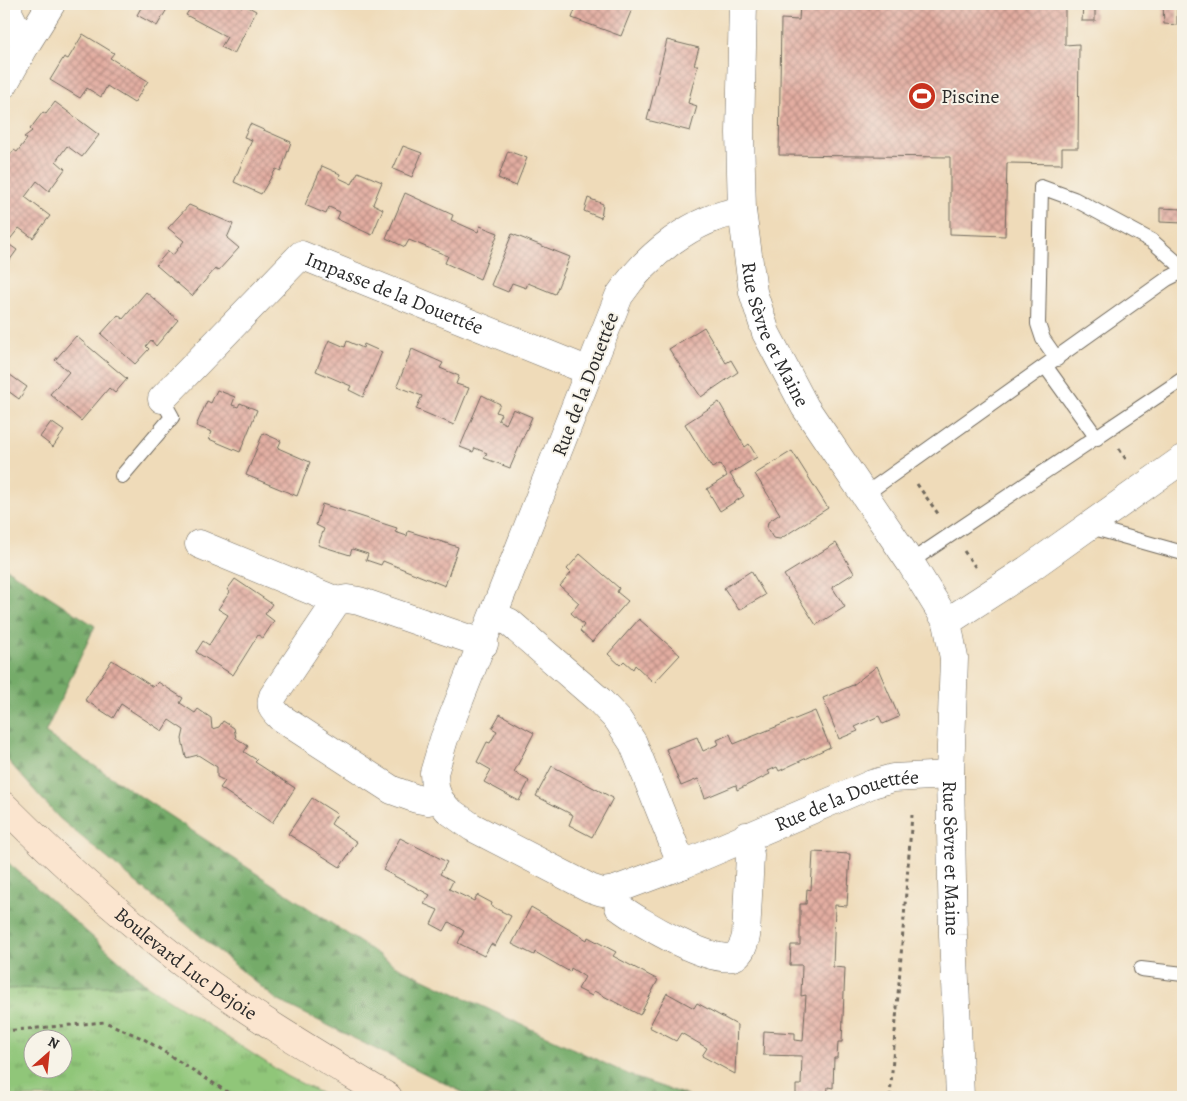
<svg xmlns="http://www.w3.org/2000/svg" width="1187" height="1101" font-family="Alegreya,serif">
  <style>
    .grass { fill: url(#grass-tufts); stroke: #5e7852; fill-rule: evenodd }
    .forest { fill: url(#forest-firs); stroke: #506b4a }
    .building { fill: url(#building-cross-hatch) }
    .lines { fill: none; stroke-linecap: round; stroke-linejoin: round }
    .service-casing { stroke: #70695d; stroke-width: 16 }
    .minor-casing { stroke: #70695d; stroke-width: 29 }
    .secondary-casing { stroke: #70695d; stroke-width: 29 }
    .path { stroke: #70695d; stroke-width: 3; stroke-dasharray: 4 4; stroke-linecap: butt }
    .service { stroke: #fff; stroke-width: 14 }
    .minor { stroke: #fff; stroke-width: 28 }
    .secondary { stroke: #fbe5cf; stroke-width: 28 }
    .labels { text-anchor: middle; stroke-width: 4; stroke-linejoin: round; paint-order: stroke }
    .poi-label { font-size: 20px; fill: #2b2b2b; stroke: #f7f3e8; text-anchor: start }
    .street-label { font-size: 20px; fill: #2b2b2b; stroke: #f7f3e8 }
  </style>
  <defs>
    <pattern id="grass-tufts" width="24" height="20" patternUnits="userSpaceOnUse" patternTransform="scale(1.25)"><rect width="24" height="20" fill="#90c679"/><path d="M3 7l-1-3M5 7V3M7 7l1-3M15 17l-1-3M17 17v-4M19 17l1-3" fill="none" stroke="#76a163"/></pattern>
    <pattern id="forest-firs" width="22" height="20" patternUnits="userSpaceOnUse" patternTransform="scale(1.25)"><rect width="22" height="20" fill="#74ab69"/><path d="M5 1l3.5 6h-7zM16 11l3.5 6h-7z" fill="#5f8b57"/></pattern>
    <pattern id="building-cross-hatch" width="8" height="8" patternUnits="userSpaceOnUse" patternTransform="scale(1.25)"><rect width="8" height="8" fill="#e3ada1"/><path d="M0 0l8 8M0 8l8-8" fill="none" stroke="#b88d83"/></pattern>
  </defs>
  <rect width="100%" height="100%" fill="#f7f3e8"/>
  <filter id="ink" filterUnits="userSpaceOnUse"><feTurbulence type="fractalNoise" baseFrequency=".02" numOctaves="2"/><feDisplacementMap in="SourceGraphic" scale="10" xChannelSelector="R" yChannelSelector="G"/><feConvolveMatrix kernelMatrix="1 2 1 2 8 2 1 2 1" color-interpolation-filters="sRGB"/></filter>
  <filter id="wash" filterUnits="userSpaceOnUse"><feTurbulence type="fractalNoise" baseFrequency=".0096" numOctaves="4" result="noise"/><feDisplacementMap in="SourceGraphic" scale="20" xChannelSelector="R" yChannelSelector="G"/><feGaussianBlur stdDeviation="1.12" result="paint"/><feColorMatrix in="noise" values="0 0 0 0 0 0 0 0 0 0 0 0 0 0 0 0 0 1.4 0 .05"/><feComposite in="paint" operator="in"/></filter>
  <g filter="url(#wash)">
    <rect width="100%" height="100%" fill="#efdbb9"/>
    <path class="grass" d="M146 985 287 1076 328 1097H12L4 1072V989ZM32 1038H62V1068H32Z"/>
    <path class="forest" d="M4 567 95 626 45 733 394 965 636 1078 692 1097H472L277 1000 59 818 4 756Z
      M4 859 146 984V985L4 989Z"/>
    <g id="blocks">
      <path class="building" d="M143 4H170L157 26 137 15Z
        M193 4H235L242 7 243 4 256 11 234 54 221 47 227 37 186 15Z
        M577 4H634L621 36 572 18Z
        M800 4H1065V45L1079 44 1078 148H1062V164L1007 163 1005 236 950 234V157L779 155 781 19 799 20Z
        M1083 4H1095V21H1082Z
        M1163 4H1177V25L1164 24Z
        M83 34 114 53 110 58 148 81 134 103 107 86 101 97 87 88 80 98 50 80 64 57 68 59Z
        M667 40 699 48 694 65H698L688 103 697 106 690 131 647 120Z
        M55 102 99 135 82 157 67 146 56 161 65 169 49 191 37 181 25 197 50 216 33 238 19 228 7 243 17 250 4 268V187L7 183 4 181V163L14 150 17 152 27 139 24 137 32 131 30 129 43 112 46 114Z
        M250 124 291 142 281 171 276 169 261 194 234 182 252 140 244 137Z
        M403 146 422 153 412 177 393 169Z
        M508 151 527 158 516 186 498 178Z
        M322 166 340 174 339 178 352 184 358 172 382 182 373 204 383 209 372 235 337 219 340 212 329 207 326 214 305 205Z
        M405 193 453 215 451 220 478 232 480 226 498 233 480 279 445 263 448 256 409 240 405 247 386 238Z
        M588 198 603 204 601 218 584 211Z
        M189 205 233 224 227 238 239 248 218 271 215 269 192 296 156 265 168 251 173 255 184 241 168 228Z
        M1160 208 1183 209V223L1160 222Z
        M512 234 570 257 555 294 528 283 526 288 512 283 508 292 491 285Z
        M146 292 178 320 156 346 151 340 146 346 149 349 135 364 101 334 118 315 123 319Z
        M704 327 726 363 731 360 738 372 701 397 669 349Z
        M76 336 127 379 115 393 109 388 81 421 50 394 69 372 55 360Z
        M329 340 345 347 347 341 363 348 364 344 382 352 363 397 349 390 351 386 316 371Z
        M412 349 443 363 440 368 459 376 456 384 469 388 454 425 416 409 422 396 397 386Z
        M6 372 27 387 19 399 4 388V374Z
        M217 390 235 397 232 405 238 407 240 403 257 410 240 452 209 439 212 432 196 426 207 401 211 403Z
        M482 395 500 404 496 412 501 414 498 420 506 424 513 409 532 417 510 468 484 458 487 453 475 448 473 452 460 447Z
        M719 402 745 447 749 444 757 457 730 474 744 496 720 511 707 489 727 476 720 464 712 468 685 424Z
        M51 422 64 431 53 447 40 437Z
        M263 433 281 441 278 448 310 462 297 496 246 475Z
        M792 451 828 508 780 539 773 538 767 528 768 522 780 514 755 474Z
        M322 504 397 528 395 532 407 536 408 531 458 547 445 586 383 561 381 565 366 560 368 554 352 549 350 555 318 545 324 529 316 525Z
        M836 543 854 573 832 587 845 607 816 625 784 575Z
        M580 554 619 588 617 592 628 601 592 642 580 631 584 625 571 613 579 603 560 586 571 573 567 569Z
        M751 571 765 595 739 610 724 588Z
        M235 579 272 604 265 614 274 621 263 638 258 635 233 675 196 652 203 641 209 645 228 615 218 609 230 592 227 590Z
        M639 619 680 655 654 683 635 665 633 669 624 661 620 665 608 654Z
        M112 660 153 687 158 682 183 698 180 703 195 713 198 709 211 718 212 729 219 727 223 721 234 728 236 738 248 746 244 752 257 760 255 762 295 788 272 823 220 788 225 781 217 777V767L198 755 186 758 182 739 184 730 169 720 162 731 121 704 113 718 85 700Z
        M877 666 899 717 883 724 879 716 855 727 858 731 839 739 823 698 853 685Z
        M815 711 830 747 779 771 777 767 768 771 770 774 737 790 736 785 705 798 698 779 681 786 666 749 697 737 703 751 719 744 717 740 730 734 734 744Z
        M500 714 534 733 514 772 529 781 519 801 484 782 491 770 477 762 487 742 490 743 497 731 492 728Z
        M552 766 613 798 592 837 569 825 573 815 536 796Z
        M312 798 337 814 331 824 357 842 340 867 288 834Z
        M400 838 447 862 440 874 453 881 449 889 474 901 477 895 492 903 491 906 511 916 495 946 491 944 484 956 458 943 464 931 449 922 444 931 431 924 438 910 424 904 430 895 383 870Z
        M813 852 850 854 847 906 835 905 833 967 845 968 842 1042H838L837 1058H834L833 1088 828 1087 827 1097H796V1085H801L802 1056 763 1055 764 1031 795 1033V1040L803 1041 806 995 801 996 802 965H790L791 945H800V904H806L807 889 811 890Z
        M531 907 587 940 588 937 616 952 613 956 658 980 640 1015 594 991 592 996 578 989 585 977 571 968 570 972 535 952 534 955 512 944Z
        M667 993 694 1008 697 1003 737 1025 735 1074 702 1056 707 1048 681 1033 676 1041 649 1027Z"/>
    </g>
  </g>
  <g filter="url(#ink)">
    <use href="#blocks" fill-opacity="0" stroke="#70695d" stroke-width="1"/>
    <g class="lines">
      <defs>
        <path id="service" d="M1057 359 1043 339 1038 324 1041 187 1074 199 1152 241 1183 268
          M1046 367 1097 438
          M122 476 172 417 162 399
          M864 495 1167 279 1183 271
          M1087 526 1183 553
          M910 562 1183 379
          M1141 969 1183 974"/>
        <g id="minor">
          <path id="s1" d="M743 4 740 133 742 211 753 292 766 333 805 407 910 562 947 622 954 658 950 775 953 935 960 1097"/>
          <path d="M25 46 51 4"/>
          <path d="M4 84 25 46 6 8 9 4"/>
          <path id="s2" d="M742 211C693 217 646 256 619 296L444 739 434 773 435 788 439 799 448 810 472 827 590 888 602 892 615 890 682 865 872 784 893 778 950 775"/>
          <path id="s3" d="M162 399 301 255 589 371"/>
          <path d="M199 544 337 601"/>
          <path d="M495 616 509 622 599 700 618 720 633 743 682 865"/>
          <path d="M947 622 1027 570 1183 459"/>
          <path d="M439 799 428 801 417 799 392 790 281 718C273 710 269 707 273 696L337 601 347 599 359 601 484 644"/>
          <path d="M615 890 619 907C637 921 715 967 735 956 742 951 744 944 746 936L750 855 746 836"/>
        </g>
        <g id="secondary">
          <path id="s4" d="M4 806C65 867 130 924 199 976 259 1020 324 1058 388 1097"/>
        </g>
      </defs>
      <use href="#service" class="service-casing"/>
      <use href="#minor" class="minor-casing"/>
      <use href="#secondary" class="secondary-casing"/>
      <path class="path" d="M1119 449 1128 462
        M917 484 939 515
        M964 551 976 568
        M4 1031 105 1022 144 1039 235 1097
        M890 1097 912 815"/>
      <use href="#service" class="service"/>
      <use href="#minor" class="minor"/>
      <use href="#secondary" class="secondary"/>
    </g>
  </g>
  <defs>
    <symbol id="stadium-disc" viewBox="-11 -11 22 22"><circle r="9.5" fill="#c8321e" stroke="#f7f3e8"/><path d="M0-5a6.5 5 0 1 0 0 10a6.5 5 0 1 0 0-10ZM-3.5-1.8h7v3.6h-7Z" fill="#fff"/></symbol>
  </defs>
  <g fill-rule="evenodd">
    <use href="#stadium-disc" x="906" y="80" width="32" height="32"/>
  </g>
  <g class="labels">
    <g class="poi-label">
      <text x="941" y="103">Piscine</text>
    </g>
    <g class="street-label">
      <text dy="7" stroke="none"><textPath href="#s3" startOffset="301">Impasse de la Douettée</textPath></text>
      <text dy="7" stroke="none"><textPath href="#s1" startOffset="336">Rue Sèvre et Maine</textPath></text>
      <text transform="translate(585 384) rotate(-69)" y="7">Rue de la Douettée</text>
      <text dy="7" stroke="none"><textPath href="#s2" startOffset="1144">Rue de la Douettée</textPath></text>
      <text dy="7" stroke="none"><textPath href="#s1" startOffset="910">Rue Sèvre et Maine</textPath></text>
      <text dy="7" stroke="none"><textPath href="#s4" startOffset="241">Boulevard Luc Dejoie</textPath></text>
    </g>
  </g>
  <rect width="1187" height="1101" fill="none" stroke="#f7f3e8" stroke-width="20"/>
  <g transform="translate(48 1054) rotate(27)"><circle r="24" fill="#f7f3e8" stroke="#a5a39c"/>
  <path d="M0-4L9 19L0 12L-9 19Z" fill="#c8321e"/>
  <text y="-8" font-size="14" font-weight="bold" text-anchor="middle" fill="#2b2b2b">N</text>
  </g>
</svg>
